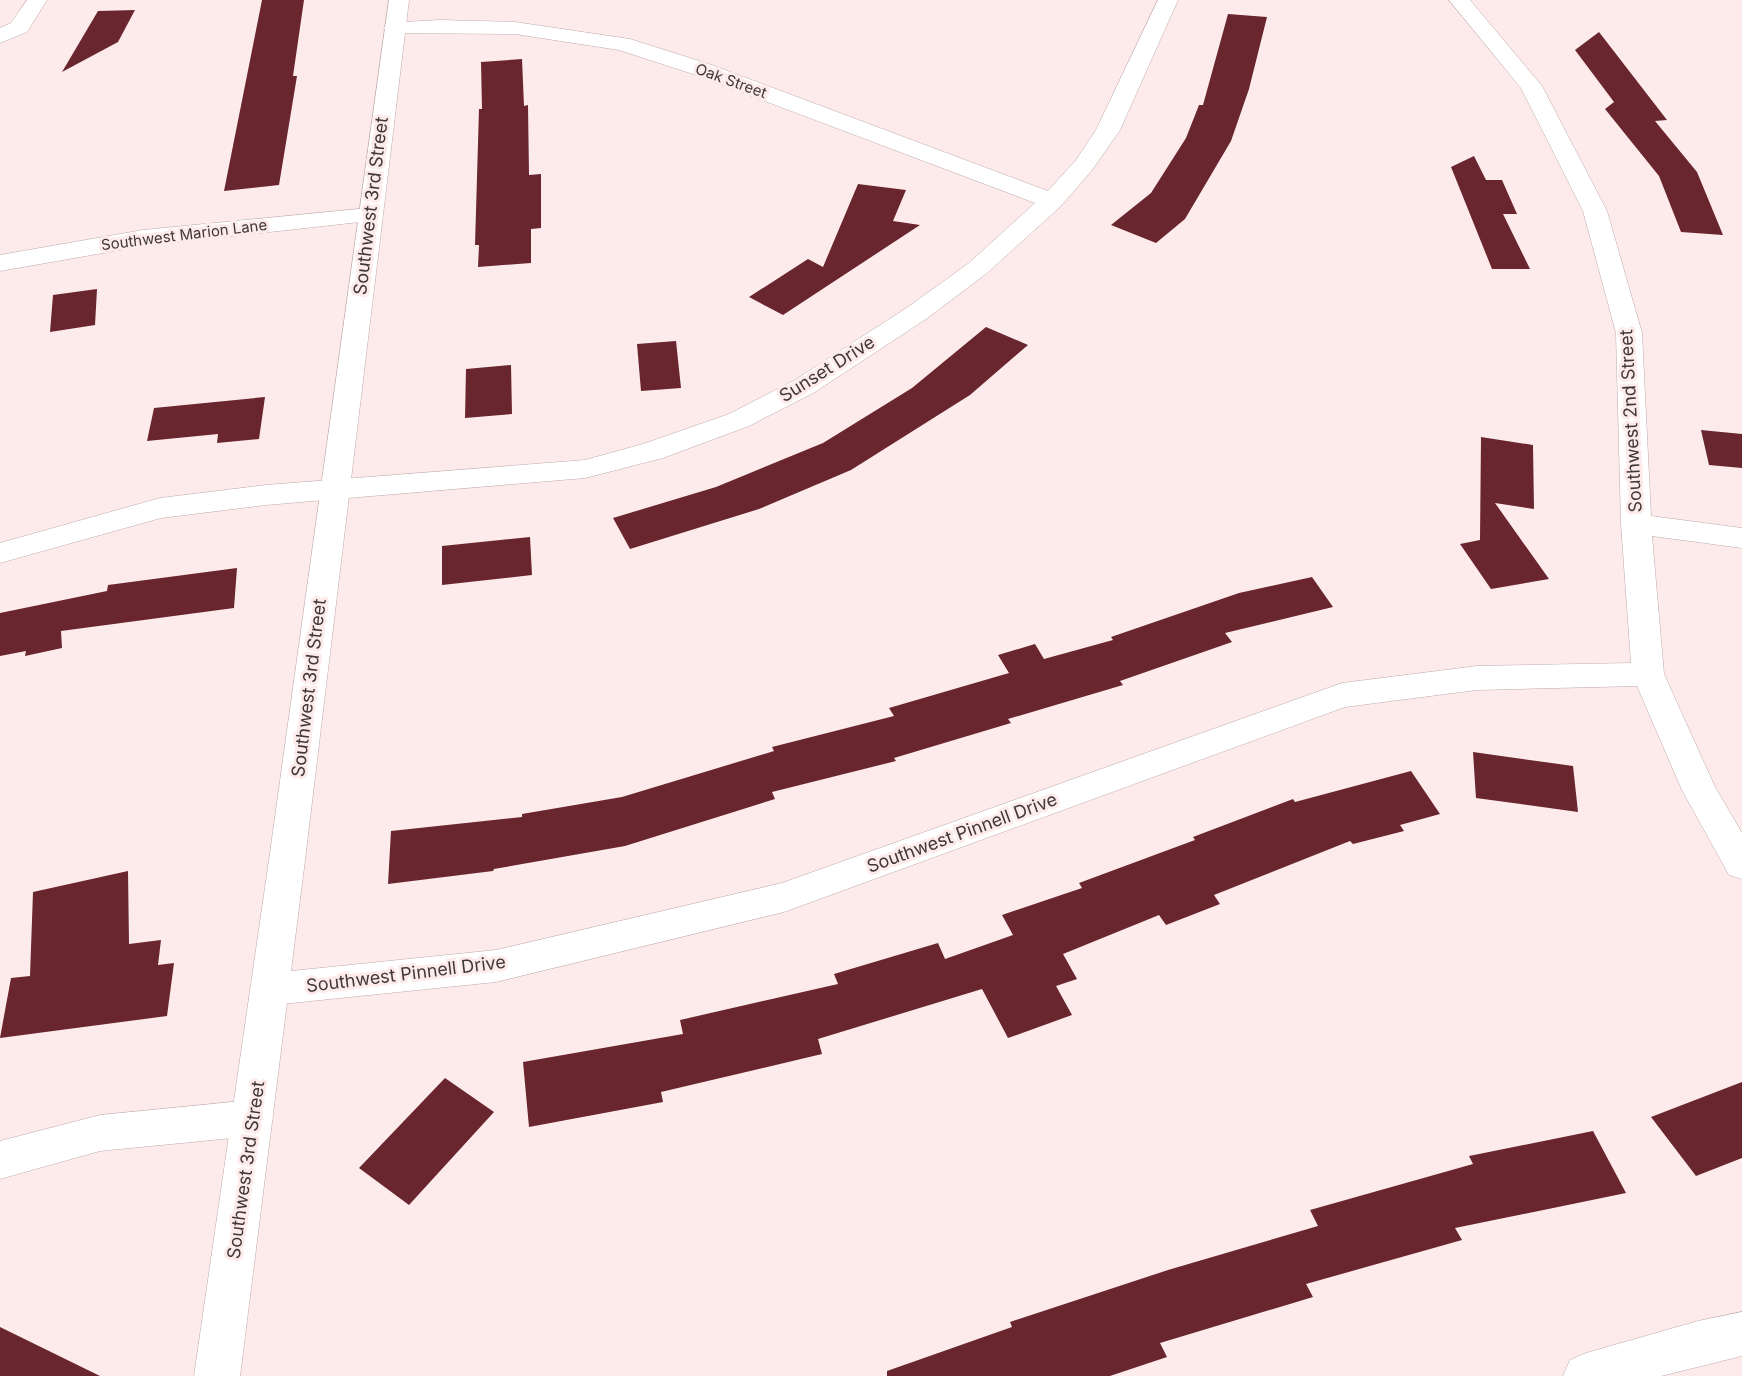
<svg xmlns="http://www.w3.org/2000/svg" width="1742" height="1376" font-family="Inter,sans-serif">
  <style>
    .building { fill: #6a262e }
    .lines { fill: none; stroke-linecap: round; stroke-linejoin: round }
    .street-casing { stroke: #bfaaaa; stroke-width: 1 }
    .secondary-casing { stroke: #bfaaaa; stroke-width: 1 }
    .street { fill: #fff; fill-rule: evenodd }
    .secondary { fill: #fff; fill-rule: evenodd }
    .labels { text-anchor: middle; stroke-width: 6; stroke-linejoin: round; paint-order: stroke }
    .far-street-label { font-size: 15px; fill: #403737; stroke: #fdebeb }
    .street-label { font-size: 18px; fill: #403737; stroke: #fdebeb }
  </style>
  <rect width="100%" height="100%" fill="#fdebeb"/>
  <path class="building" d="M262 0H304L293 76H297L279 185 224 191Z
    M135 10 118 42 62 72 98 11Z
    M1228 14 1267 17 1249 89 1231 141 1185 219 1156 243 1111 225 1151 193 1186 138 1199 105H1203Z
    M1599 32 1667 120 1655 121 1697 172 1723 235 1681 232 1659 176 1605 109 1614 102 1575 50Z
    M522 59 524 106 528 105 529 175 541 174V228L531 229V263L478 267 479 245H475L479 109H482L481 62Z
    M1474 156 1486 180H1502L1517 214H1503L1530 269H1492L1451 167Z
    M858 184 906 190 893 221 920 225 783 315 749 297 808 259 823 267Z
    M97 289 95 325 50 332 53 295Z
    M986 327 1028 345 970 395 851 470 759 509 630 549 613 518 716 487 823 443 912 388Z
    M676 341 681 388 641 391 637 344Z
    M511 365 512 414 465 418 466 369Z
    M265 397 259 439 217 443 218 434 147 441 154 408Z
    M1701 430 1742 434V468L1709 465Z
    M1481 437 1533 445 1534 509 1495 503 1549 579 1491 589 1460 544 1480 540Z
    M530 537 532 575 442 585V546Z
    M237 568 234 608 61 631 62 648 25 656 26 651 0 656V613L107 591 108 585Z
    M1312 577 1333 607 1225 633 1232 642 1120 681 1123 685 1008 719 1011 723 894 758 896 761 772 792 775 799 625 846 494 869 493 871 388 884 391 831 522 817V814L622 797 774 751 772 747 894 716 889 708 1009 673 998 655 1035 644 1044 659 1113 640 1111 637 1239 593Z
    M1473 752 1573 766 1578 812 1476 798Z
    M1411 771 1440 814 1400 825 1404 831 1353 844 1350 841 1214 895 1220 904 1166 925 1159 915 1063 954 1077 979 1056 986 1072 1015 1008 1038 982 989 818 1039 822 1054 661 1092 663 1102 529 1127 523 1062 683 1034 680 1020 838 984 834 974 938 943 945 959 1013 935 1002 915 1082 888 1079 883 1195 840 1193 837 1293 799 1295 802Z
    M128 871 129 944 161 940 158 965 174 963 167 1016 0 1038 11 978 30 976 33 892Z
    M445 1078 494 1112 409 1205 359 1168Z
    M1742 1082V1158L1696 1176 1651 1117Z
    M1593 1131 1626 1193 1455 1228 1462 1240 1306 1284 1313 1297 1160 1343 1167 1357 1110 1376H887V1371L1012 1327 1010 1322 1168 1270 1318 1226 1310 1210 1473 1164 1469 1156Z
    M0 1327 100 1376H0Z"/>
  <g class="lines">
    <defs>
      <path id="street" d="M27 0H47L27 32 0 43V28L11 23Z
        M1158 0H1178L1120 130 1092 170 1061 206 987 273 926 319 815 392 749 426 663 458 585 478 266 505 161 518 0 563V543L160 498 266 485 585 460 643 444 729 414 795 380 908 307 969 263 1035 203 696 75 619 50 515 34 387 33 384 28 387 23 439 20 515 22 630 39 712 65 1048 191 1076 160 1096 130Z
        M1449 0H1470L1542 86 1607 211 1642 333 1651 516 1742 528V548L1652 536 1664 674 1715 787 1742 833V879L1729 875 1682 790 1637 686 1477 690 1345 707 784 912 496 982 272 1005 258 1000 253 989 258 978 272 973 496 950 782 883 1342 683 1477 666 1631 663 1621 524 1616 333 1583 211 1521 88Z
        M369 208 378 210 381 215 378 220 143 246 0 271V255L143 230Z
        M253 1100 267 1105 273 1118 267 1131 253 1136 100 1151 0 1179V1141L100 1115Z
        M1742 1312V1356L1661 1376H1563L1570 1360 1586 1353 1698 1321Z"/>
      <path id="secondary" d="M389 0H409L305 860 240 1376H194L269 860Z"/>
    </defs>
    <use href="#street" class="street-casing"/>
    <use href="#secondary" class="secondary-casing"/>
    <use href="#street" class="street"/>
    <use href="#secondary" class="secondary"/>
  </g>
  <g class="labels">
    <g class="far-street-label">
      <text transform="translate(731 81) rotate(20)" y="5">Oak Street</text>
      <text transform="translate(184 235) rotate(-7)" y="5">Southwest Marion Lane</text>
    </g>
    <g class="street-label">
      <text transform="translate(371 206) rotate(-83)" y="6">Southwest 3rd Street</text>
      <text transform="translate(827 369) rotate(-32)" y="6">Sunset Drive</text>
      <text transform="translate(1631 421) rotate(-93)" y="6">Southwest 2nd Street</text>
      <text transform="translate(309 688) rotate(-83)" y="6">Southwest 3rd Street</text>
      <text transform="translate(962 833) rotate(-20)" y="6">Southwest Pinnell Drive</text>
      <text transform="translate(406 974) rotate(-7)" y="6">Southwest Pinnell Drive</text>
      <text transform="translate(246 1170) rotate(-82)" y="6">Southwest 3rd Street</text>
    </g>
  </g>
</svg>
